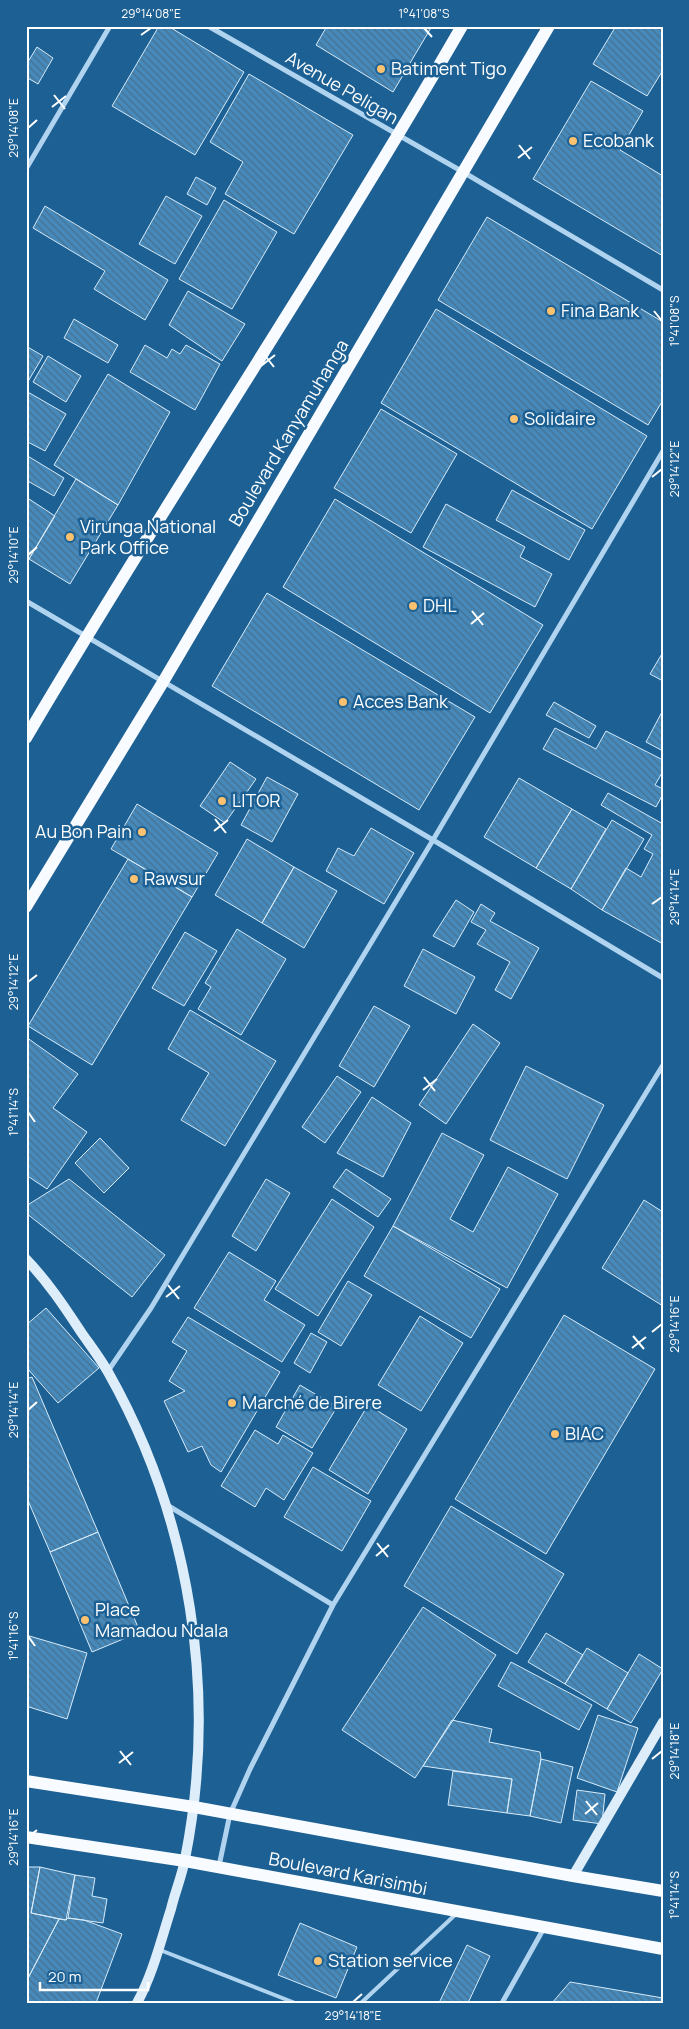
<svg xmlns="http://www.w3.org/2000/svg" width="689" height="2029" font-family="Manrope,sans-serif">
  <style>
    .building { fill: url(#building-back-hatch); stroke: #d6ebfa }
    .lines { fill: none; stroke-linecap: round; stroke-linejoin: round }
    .lane { stroke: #b0d4ef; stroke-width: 4 }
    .street { stroke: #b0d4ef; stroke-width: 5 }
    .secondary { stroke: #ddedfa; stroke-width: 10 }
    .primary { stroke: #f8fbff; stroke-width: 12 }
    .ticks { fill: none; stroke: #fff; stroke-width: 2 }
    .poi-dot { fill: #fdc26f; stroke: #1d6094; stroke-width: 2 }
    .labels { text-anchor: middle; stroke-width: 5; stroke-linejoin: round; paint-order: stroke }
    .poi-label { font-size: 18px; fill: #fff; stroke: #1d6094; text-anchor: start }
    .street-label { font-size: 18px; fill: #fff; stroke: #1d6094 }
    .neatline { fill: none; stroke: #fff; stroke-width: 2 }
    .ticks-label { font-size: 12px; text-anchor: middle; fill: #fff }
  </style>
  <defs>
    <pattern id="building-back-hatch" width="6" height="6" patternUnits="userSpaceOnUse" patternTransform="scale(1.25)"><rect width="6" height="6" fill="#4689bb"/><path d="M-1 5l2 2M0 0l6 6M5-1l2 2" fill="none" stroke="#48718f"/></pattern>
  </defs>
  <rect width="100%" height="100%" fill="#1d6094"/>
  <path class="building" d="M159 26H168L244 72 195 155 112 106Z
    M327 26H432L393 92 316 45Z
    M616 26H663V70L647 96 593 64Z
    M37 47 53 58 38 84 26 77V65Z
    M249 74 353 135 294 234 225 194 243 162 210 142Z
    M591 81 643 111 620 150 663 176V256L533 179Z
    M196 177 216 188 207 205 187 194Z
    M166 196 202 216 175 264 139 244Z
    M224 200 277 232 232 309 179 279Z
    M45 206 168 280 145 320 94 289 105 271 33 228Z
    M487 217 663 322V400L648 425 438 300Z
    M188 291 245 324 222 361 169 325Z
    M436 309 647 436 592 529 381 403Z
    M74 319 118 345 108 363 64 338Z
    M145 345 167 358 172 349 180 354 186 345 220 364 195 410 130 372Z
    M26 346 43 356 26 385Z
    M48 356 81 376 66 402 33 382Z
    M108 374 170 412 118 505 54 465Z
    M26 391 66 414 45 451 26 441Z
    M381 409 457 454 411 533 334 488Z
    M26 455 64 478 54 496 26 480Z
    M76 479 118 505 70 584 29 559Z
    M512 490 585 530 569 560 496 520Z
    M26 497 55 516 29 559 26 557Z
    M335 499 543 625 490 713 283 587Z
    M446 504 525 547 520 557 552 574 535 607 423 547Z
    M267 593 475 717 419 810 212 686Z
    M663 652V681L650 674Z
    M554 702 596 726 589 738 546 715Z
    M663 710V751L646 742Z
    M555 728 596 749 606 731 663 760V771L655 785 663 789V794L656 807 543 749Z
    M230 762 256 779 225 823 200 806Z
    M267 777 298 794 272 842 241 825Z
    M519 778 572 809 536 868 484 837Z
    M608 793 663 824V944L602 910 626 868 641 877 653 854 644 849 652 835 601 805Z
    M137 804 218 853 192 897 111 849Z
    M572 809 606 829 571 889 536 868Z
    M612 820 644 839 602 910 571 889Z
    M371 828 414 853 384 904 326 871 338 848 354 856Z
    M247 839 294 867 262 923 215 895Z
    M128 859 192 897 92 1065 28 1026Z
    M294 867 337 891 304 948 262 923Z
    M456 900 474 912 454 947 433 936Z
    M481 904 495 913 490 921 539 948 511 999 495 990 510 962 477 944 486 930 471 922Z
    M237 929 286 959 241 1035 198 1009 211 987 205 983Z
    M185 932 217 951 184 1006 152 988Z
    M423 949 475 977 456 1014 404 986Z
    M374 1006 410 1026 374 1087 339 1066Z
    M190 1010 276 1061 225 1146 181 1120 209 1073 168 1049Z
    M473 1024 500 1043 446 1124 419 1105Z
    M26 1037 78 1074 53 1108 87 1132 47 1189 26 1175Z
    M526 1066 604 1105 567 1179 490 1140Z
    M337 1076 361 1092 325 1143 302 1127Z
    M372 1097 411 1123 383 1177 337 1153Z
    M442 1133 484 1155 450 1219 473 1232 508 1167 558 1194 507 1288 393 1226Z
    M100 1138 129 1168 104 1193 75 1163Z
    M346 1169 391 1199 378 1217 333 1187Z
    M69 1179 165 1255 132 1297 26 1213V1206Z
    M266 1179 290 1193 256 1251 232 1236Z
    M332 1199 374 1227 318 1316 275 1289Z
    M644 1200 663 1212V1306L602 1268Z
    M393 1226 500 1289 471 1338 364 1276Z
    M229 1252 276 1281 264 1300 305 1325 282 1362 194 1308Z
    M348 1281 372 1295 341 1346 318 1332Z
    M46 1308 99 1368 58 1403 26 1367V1325Z
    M564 1315 655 1369 546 1554 455 1499Z
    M420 1316 463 1343 421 1411 378 1385Z
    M188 1317 280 1372 221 1472 211 1465 202 1446 188 1452 164 1401 185 1391 169 1381 187 1351 172 1342Z
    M311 1333 327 1342 310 1373 294 1363Z
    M32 1377 98 1532 50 1552 26 1496V1379Z
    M300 1385 337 1407 312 1448 276 1427Z
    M368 1405 407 1429 368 1494 329 1470Z
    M255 1430 278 1444 283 1435 313 1453 284 1500 266 1488 255 1507 221 1486Z
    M313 1467 371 1501 342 1551 284 1517Z
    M451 1506 564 1574 517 1654 404 1586Z
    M98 1532 140 1632 92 1652 50 1552Z
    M423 1607 496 1655 415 1778 342 1730Z
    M546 1633 583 1655 565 1684 528 1662Z
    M26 1635 87 1653 67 1719 26 1706Z
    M587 1648 628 1673 607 1709 565 1684Z
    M639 1654 663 1669 631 1723 607 1709Z
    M511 1662 592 1705 579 1730 498 1686Z
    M598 1715 638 1728 617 1792 577 1778Z
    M452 1720 492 1729 489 1742 540 1752 541 1759 530 1816 507 1813 512 1779 423 1766Z
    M541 1759 573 1767 561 1823 530 1816Z
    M453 1771 512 1779 507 1813 448 1805Z
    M577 1790 605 1794 602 1824 573 1820Z
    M26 1867H40L31 1913 59 1919 26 1982Z
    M40 1867 75 1875 66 1920 31 1913Z
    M75 1875 95 1878 92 1896 107 1899 103 1923 68 1918Z
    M68 1918 84 1920 122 1934 96 2003H26V1982L59 1919 66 1920Z
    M300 1923 357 1947 336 1998 278 1975Z
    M467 1945 490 1956 468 2003H439Z
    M570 1982 663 1998V2003H552Z"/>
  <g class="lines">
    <path class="lane" d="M160 1950 295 2003
      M361 2003 456 1914"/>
    <path class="street" d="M208 26 463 172 663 290
      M26 169 110 26
      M26 601 433 840 663 978
      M108 1371 151 1308 433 840 663 451
      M167 1505 333 1605
      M219 1866 230 1814 250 1769 333 1605 663 1065
      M502 2003 544 1928"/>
    <path class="secondary" d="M26 1259C48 1282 64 1306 81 1332 90 1345 100 1358 108 1372 191 1519 218 1694 185 1859 182 1876 175 1892 171 1909 161 1940 153 1974 137 2003
      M573 1876 663 1722"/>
    <path class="primary" d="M26 738C167 498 323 267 462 26
      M26 907 163 682 549 26
      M26 1781 194 1807 573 1876 663 1891
      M26 1837 185 1861 663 1949"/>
  </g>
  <path class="ticks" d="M424 28 432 37M141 35 151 28M54 95 65 109M52 107 66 96M28 128 37 120M519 145 530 159M518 158 532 147M654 311 662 321M263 353 274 367M261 366 275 355M652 477 662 469M28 555 37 547M472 611 483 625M471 624 484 613M215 819 226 833M214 831 228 820M652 904 662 897M28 982 37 975M424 1077 435 1091M423 1090 437 1079M28 1112 35 1122M168 1285 179 1299M166 1297 180 1286M652 1332 662 1324M633 1336 644 1349M632 1348 646 1337M28 1410 37 1402M377 1543 388 1557M376 1556 389 1545M28 1636 35 1646M120 1751 131 1765M652 1759 662 1751M119 1763 133 1752M586 1801 597 1815M585 1814 598 1803M28 1837 37 1830M654 1885 662 1895M353 2002 362 1994"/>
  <g class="poi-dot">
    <circle cx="381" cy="69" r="5"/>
    <circle cx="573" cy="141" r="5"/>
    <circle cx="551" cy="311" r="5"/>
    <circle cx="514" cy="419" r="5"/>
    <circle cx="70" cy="537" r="5"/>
    <circle cx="413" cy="606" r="5"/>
    <circle cx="343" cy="702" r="5"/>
    <circle cx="222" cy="801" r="5"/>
    <circle cx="142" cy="832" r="5"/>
    <circle cx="134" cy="879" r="5"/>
    <circle cx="232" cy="1403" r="5"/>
    <circle cx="555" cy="1434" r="5"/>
    <circle cx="85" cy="1620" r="5"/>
    <circle cx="318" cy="1961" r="5"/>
  </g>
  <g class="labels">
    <g class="poi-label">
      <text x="391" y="75">Batiment Tigo</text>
      <text x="583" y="147">Ecobank</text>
      <text x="561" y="317">Fina Bank</text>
      <text x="524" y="425">Solidaire</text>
      <text x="80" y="533">Virunga National<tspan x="80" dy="21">Park Office</tspan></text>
      <text x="423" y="612">DHL</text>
      <text x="353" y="708">Acces Bank</text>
      <text x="232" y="807">LITOR</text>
      <text x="132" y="838" text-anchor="end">Au Bon Pain</text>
      <text x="144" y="885">Rawsur</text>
      <text x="242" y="1409">Marché de Birere</text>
      <text x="565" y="1440">BIAC</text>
      <text x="95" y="1616">Place<tspan x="95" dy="21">Mamadou Ndala</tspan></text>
      <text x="328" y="1967">Station service</text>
    </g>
    <g class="street-label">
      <text transform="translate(342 88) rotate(30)" y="6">Avenue Peligan</text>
      <text transform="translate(289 433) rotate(-59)" y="6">Boulevard Kanyamuhanga</text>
      <text transform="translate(348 1874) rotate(11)" y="6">Boulevard Karisimbi</text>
    </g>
  </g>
  <rect width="689" height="2029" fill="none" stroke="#1d6094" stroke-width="55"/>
  <path d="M40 1982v8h108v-8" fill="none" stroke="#ffffff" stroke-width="2.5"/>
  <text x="48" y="1982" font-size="15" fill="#ffffff" stroke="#1d6094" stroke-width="4" paint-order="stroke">20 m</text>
  <rect x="28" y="28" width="634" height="1974" class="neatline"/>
  <g class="ticks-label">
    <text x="151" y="18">29°14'08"E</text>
    <text x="424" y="18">1°41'08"S</text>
    <text transform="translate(14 128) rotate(-90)" y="4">29°14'08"E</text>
    <text transform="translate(675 321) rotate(-90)" y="4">1°41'08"S</text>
    <text transform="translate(675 469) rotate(-90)" y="4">29°14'12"E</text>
    <text transform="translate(14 555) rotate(-90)" y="4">29°14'10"E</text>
    <text transform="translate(675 897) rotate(-90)" y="4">29°14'14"E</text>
    <text transform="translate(14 982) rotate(-90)" y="4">29°14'12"E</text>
    <text transform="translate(14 1112) rotate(-90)" y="4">1°41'14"S</text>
    <text transform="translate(675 1324) rotate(-90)" y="4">29°14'16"E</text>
    <text transform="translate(14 1410) rotate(-90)" y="4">29°14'14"E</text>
    <text transform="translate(14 1636) rotate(-90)" y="4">1°41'16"S</text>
    <text transform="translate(675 1751) rotate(-90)" y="4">29°14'18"E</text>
    <text transform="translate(14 1837) rotate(-90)" y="4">29°14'16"E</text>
    <text transform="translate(675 1895) rotate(-90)" y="4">1°41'14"S</text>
    <text x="353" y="2020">29°14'18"E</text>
  </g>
</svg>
